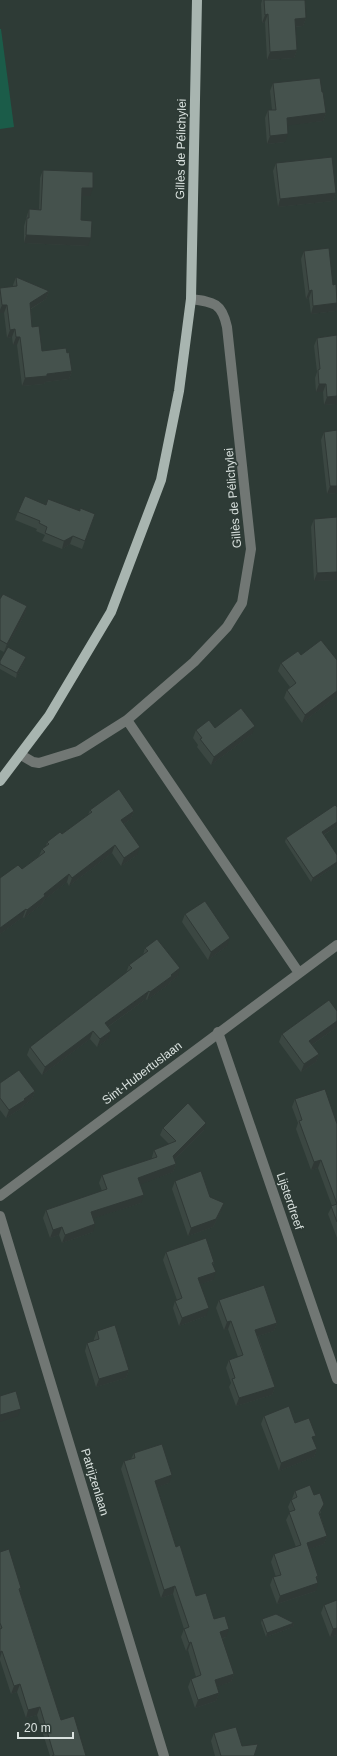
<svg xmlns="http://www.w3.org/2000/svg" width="337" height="1756" font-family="Arial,sans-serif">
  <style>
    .green { fill: #1b5c49 }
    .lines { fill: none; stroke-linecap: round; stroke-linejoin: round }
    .minor { stroke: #717774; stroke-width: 10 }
    .major { stroke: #a8b5b0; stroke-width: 10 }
    .wall { fill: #3b4742 }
    .shaded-wall { fill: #303936 }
    .building { fill: #45524d; stroke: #303936 }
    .labels { text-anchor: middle; stroke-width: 3.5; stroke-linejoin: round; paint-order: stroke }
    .street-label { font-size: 12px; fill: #dae2df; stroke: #2e3b36 }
  </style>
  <rect width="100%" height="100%" fill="#2e3b36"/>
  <path class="green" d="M0 29H1L14 127 0 129Z"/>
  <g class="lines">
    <path class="minor" d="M127 720 299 973
      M21 755 33 762 39 763 78 751 127 720 194 662 227 627 242 603 251 549 227 327C222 303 214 302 191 299
      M218 1032 337 1379
      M0 1196 337 945
      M0 1216 164 1756"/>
    <path class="major" d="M0 781 49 716 111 612 161 480 179 391 191 299 197 0"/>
  </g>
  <path class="wall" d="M262 0H305L306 18 303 26 295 27 297 50 294 58 267 60 265 22 262 23 261 4Z
    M273 83 322 92 326 113 323 121 287 125 285 142 267 144 265 118 268 110H272L270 91Z
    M276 163 336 193 333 201 278 207 273 171Z
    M43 170 90 196H81V220L88 246 24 243V226L29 209 39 210 40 178Z
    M304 251 333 285 337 291V307L336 311 311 314 309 298 306 299 301 259Z
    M16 277 49 291 46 299 31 309 32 327 42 351 67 353 72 371 69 379 45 382 44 384 22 386 17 345H13L12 337 7 338 4 313H0V288L13 287V285Z
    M337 335V404L324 405 323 392H316L315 378 317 372 314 346 317 338Z
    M324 432 337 493 327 494 321 440Z
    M46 505 95 514 82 549 70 544 62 549 42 541 45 535 36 531 37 529 15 520 18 512Z
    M314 519 337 580 314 581 311 527Z
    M0 599 27 606 25 614 4 652 0 650Z
    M301 655 337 660V696L302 723 284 698 287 690 290 687 278 671 281 663Z
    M0 661H25L16 678 0 669Z
    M215 728 252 734 211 765 197 747 198 745 193 738 196 730Z
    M337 807V826L324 835 337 855V865L311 882 285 842 286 838Z
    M90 810 134 811 131 819 124 824 137 855 121 866 112 853 69 886 67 882 44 900 42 904 24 918 23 917 0 934V878L22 869 39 856 42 849 46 846 47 842 62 834 88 815Z
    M185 914 227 946 208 960 182 922Z
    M145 948 178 976 170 982 169 984 147 1000 146 999 108 1027V1039L97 1047 90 1039 42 1075 27 1055 30 1047 126 973 129 965 143 955Z
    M337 1011V1027L312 1045 319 1054 316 1062 301 1072 279 1042 282 1034Z
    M0 1083 35 1091 32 1099 23 1106 22 1108 6 1118 0 1110Z
    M295 1099 337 1124V1238L328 1214 332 1206 318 1168 311 1170 296 1129 298 1123 292 1107Z
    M163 1128 204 1130 174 1160 176 1164 173 1172 140 1184 141 1203 93 1218V1232L62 1243 59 1235 50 1238 43 1218 46 1210 102 1191 99 1183 102 1175 152 1159V1157L154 1150 169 1144 160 1135Z
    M175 1181 210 1197 221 1211 213 1227 188 1236 172 1189Z
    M166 1252 214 1262 213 1265V1280L200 1284 206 1316 179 1326 173 1308 175 1301 177 1300 163 1260Z
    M219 1300 277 1323 274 1331 258 1336 275 1387 272 1395 236 1406 229 1387 231 1383 226 1368 229 1360 238 1357 228 1329 224 1330 216 1308Z
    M97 1331 129 1370 126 1378 96 1387 85 1351 87 1343 94 1341V1339Z
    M264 1416 295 1423 317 1449 314 1457 279 1471 261 1424Z
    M134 1453 169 1483 157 1487 176 1547 196 1596 214 1619 226 1637 222 1639 234 1674 231 1682 217 1686 219 1693 216 1701 195 1708 188 1687 191 1679 196 1677 188 1650 186 1651 181 1637 184 1629 173 1594 161 1598 121 1469 124 1461 131 1459Z
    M295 1491 314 1495 321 1512 320 1514 327 1536 324 1544 309 1549 318 1576 317 1579 316 1591 277 1604 270 1585 273 1577H276L271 1562 274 1554 296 1547 286 1520 290 1512 288 1507 291 1500 292 1499Z
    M0 1552 21 1588 20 1591 61 1720 86 1756H50L37 1715 26 1718 17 1692 11 1694 0 1660Z
    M324 1605 337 1635 330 1637 321 1613Z
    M262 1619 294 1623 293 1627 266 1637 261 1623Z
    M214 1733 242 1746 254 1756H215L211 1741Z"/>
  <path class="shaded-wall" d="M268 14 265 22 262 23 265 15Z
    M306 18 303 26 292 27 295 19Z
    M297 50 294 58 267 60 270 52Z
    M326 113 323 121 284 126 287 118Z
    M288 134 285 142 267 144 270 136Z
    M82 188H93L90 196H79Z
    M336 193 333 201 278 207 280 199Z
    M26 235 91 238 88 246 24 243Z
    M312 290 309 298 306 299 309 291Z
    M49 291 46 299 27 311 30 303Z
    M337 303V307L336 311 311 314 313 306Z
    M2 305H7L4 313H0V310Z
    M15 329 12 337 7 338 10 330Z
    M16 337H20L17 345H13Z
    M72 371 69 379 45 382 44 384 22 386 25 378 47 374Z
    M319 384H326L323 392H316Z
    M337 396V404L324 405 327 397Z
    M330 486H337V493L327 494Z
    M73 536 70 544 62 549 64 541Z
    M337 572V580L314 581 317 573Z
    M27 606 25 614 4 652 7 644Z
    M26 657 25 661 16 678 17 673Z
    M337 691V696L302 723 305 715Z
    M255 726 252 734 211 765 214 757Z
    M134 811 131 819 118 828 121 820Z
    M337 822V826L320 837 322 832Z
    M115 845 112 853 69 886 72 878Z
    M140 847 137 855 121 866 124 858Z
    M337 862V865L311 882 313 878Z
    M69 874 67 882 44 900 42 904 24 918 27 910 44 894Z
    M26 909 23 917 0 934V928Z
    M230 938 227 946 208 960 211 952Z
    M180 968 178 976 170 982 169 984 147 1000 150 992 171 975Z
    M149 991 146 999 102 1031 105 1023Z
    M337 1021V1027L306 1049 309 1041Z
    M93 1031 90 1039 42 1075 45 1067Z
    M111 1031 108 1039 97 1047 100 1039Z
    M319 1054 316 1062 301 1072 304 1064Z
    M35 1091 32 1099 23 1106 22 1108 6 1118 9 1110Z
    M206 1123 204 1130 170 1164 173 1156Z
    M321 1160 318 1168 311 1170 314 1162Z
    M176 1164 173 1172 136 1186 138 1178Z
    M144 1195 141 1203 88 1220 91 1212Z
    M224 1203 221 1211 213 1227 188 1236 191 1228Z
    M95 1224 93 1232 62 1243 65 1235Z
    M62 1227 59 1235 50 1238 53 1230Z
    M216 1272 213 1280 195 1286 198 1278Z
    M209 1308 206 1316 179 1326 182 1318Z
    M231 1321 228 1329 224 1330 227 1322Z
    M277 1323 274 1331 252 1338 255 1330Z
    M129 1370 126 1378 96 1387 99 1379Z
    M275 1387 272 1395 236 1406 239 1398Z
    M21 1409 18 1416 0 1422V1415Z
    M317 1449 314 1457 279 1471 281 1463Z
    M172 1475 169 1483 152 1489 155 1481Z
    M327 1536 324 1544 304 1551 307 1543Z
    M318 1576 315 1584 318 1583 316 1591 277 1604 280 1596Z
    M175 1586 173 1594 161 1598 164 1590Z
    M294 1623 293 1627 266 1637 267 1633Z
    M337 1628V1635L330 1637 333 1629Z
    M229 1629 226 1637 217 1640 220 1632Z
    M191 1642 188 1650 186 1651 189 1643Z
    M2 1651 0 1658V1652Z
    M234 1674 231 1682 212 1688 215 1680Z
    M20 1684 17 1692 11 1694 14 1686Z
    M219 1693 216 1701 195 1708 198 1700Z
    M40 1707 37 1715 26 1718 28 1710Z"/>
  <path class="building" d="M264 0H305L306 18 295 19 297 50 270 52 268 14 265 15Z
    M320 78 322 92H323L326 113 287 118 288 134 270 136 268 110H276L273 83Z
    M332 157 336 193 280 199 276 163Z
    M43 170 93 172V188H82L81 220 92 221 91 238 26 235 27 218H29V209L41 210Z
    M329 248 333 285 336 284 337 303 313 306 312 290 309 291 304 251Z
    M16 277 49 291 30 303 32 327 39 326 42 351 66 348 67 353 69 352 72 371 47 374V376L25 378 20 337H16L15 329 10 330 7 305H2L0 289V288L17 286Z
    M337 335V396L327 397 326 384H319L318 370 320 369 317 338Z
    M337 430V486H330L324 432Z
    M25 496 46 505 48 499 80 511V508L95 514 85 541 73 536 64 541 45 533 47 527 39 523 40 521 18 512Z
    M337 517V572L317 573 314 519Z
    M3 594 27 606 7 644 0 640V599Z
    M321 640 337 660V691L305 715 287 690 296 683 281 663 298 651 301 655Z
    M8 647 26 657 17 673 0 664V661Z
    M241 708 255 726 214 757 200 739 202 738 196 730 209 720 215 728Z
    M119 789 134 811 121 820 140 847 124 858 115 845 72 878 69 874 44 894 45 896 27 910 26 909 0 928V878L18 865 22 869 45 852 42 849 49 844 47 842 60 832 62 834 92 812 90 810Z
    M335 805 337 807V822L322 832 337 855V862L313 878 286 838Z
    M205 901 230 938 211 952 185 914Z
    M157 939 180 968 171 975 172 976 150 992 149 991 105 1023 111 1031 100 1039 93 1031 45 1067 30 1047 132 968 129 965 148 951 145 948Z
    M329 1000 337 1011V1021L309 1041 319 1054 304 1064 282 1034Z
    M19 1070 35 1091 24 1099 25 1100 9 1110 0 1098V1083Z
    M325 1089 337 1124V1222L331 1206 337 1204 321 1160 314 1162 299 1121 302 1120 295 1099Z
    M188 1103 206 1123 173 1156 176 1164 138 1178 144 1195 91 1212 95 1224 65 1235 62 1227 53 1230 46 1210 107 1189 102 1175 157 1157 154 1150 176 1141 163 1128Z
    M201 1171 210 1197 224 1203 216 1219 191 1228 175 1181Z
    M206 1238 214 1262 212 1263 216 1272 198 1278 209 1308 182 1318 175 1301 182 1298 166 1252Z
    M264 1285 277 1323 255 1330 275 1387 239 1398 232 1379 235 1378 229 1360 243 1355 231 1321 227 1322 219 1300Z
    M115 1325 129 1370 99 1379 87 1343 99 1339 97 1331Z
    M16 1391 21 1409 0 1415V1396Z
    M289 1406 295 1423 309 1418 316 1436 312 1437 317 1449 281 1463 264 1416Z
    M162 1444 172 1475 155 1481 176 1547 180 1545 196 1596 206 1593 214 1619 225 1616 229 1629 220 1632 234 1674 215 1680 219 1693 198 1700 191 1679 201 1675 191 1642 189 1643 184 1629 189 1627 175 1586 164 1590 124 1461 135 1458 134 1453Z
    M310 1485 314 1495 320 1493 324 1504 319 1513 327 1536 307 1543 318 1576 316 1577 318 1583 280 1596 273 1577 281 1575 274 1554 301 1545 289 1512 295 1510 291 1500 297 1497 295 1491Z
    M9 1549 21 1588 19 1589 61 1720 74 1716 86 1756H52L54 1755 40 1707 28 1710 20 1684 14 1686 2 1651 0 1652V1629L2 1628 0 1623V1552Z
    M337 1600V1628L333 1629 324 1605Z
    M276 1614 294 1623 267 1633 262 1619Z
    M236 1727 242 1746 258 1744 254 1756H221L214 1733Z"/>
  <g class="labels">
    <g class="street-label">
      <text transform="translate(181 149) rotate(-89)" y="4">Gillès de Pélichylei</text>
      <text transform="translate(233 498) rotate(-95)" y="4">Gillès de Pélichylei</text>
      <text transform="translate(142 1073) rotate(-37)" y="4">Sint-Hubertuslaan</text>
      <text transform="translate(290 1201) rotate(71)" y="4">Lijsterdreef</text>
      <text transform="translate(95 1482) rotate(73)" y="4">Patrijzenlaan</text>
    </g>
  </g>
  <path d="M18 1732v6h55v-6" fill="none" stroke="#dae2df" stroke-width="2"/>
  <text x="24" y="1732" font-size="12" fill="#dae2df" stroke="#2e3b36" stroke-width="3" paint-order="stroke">20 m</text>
</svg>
